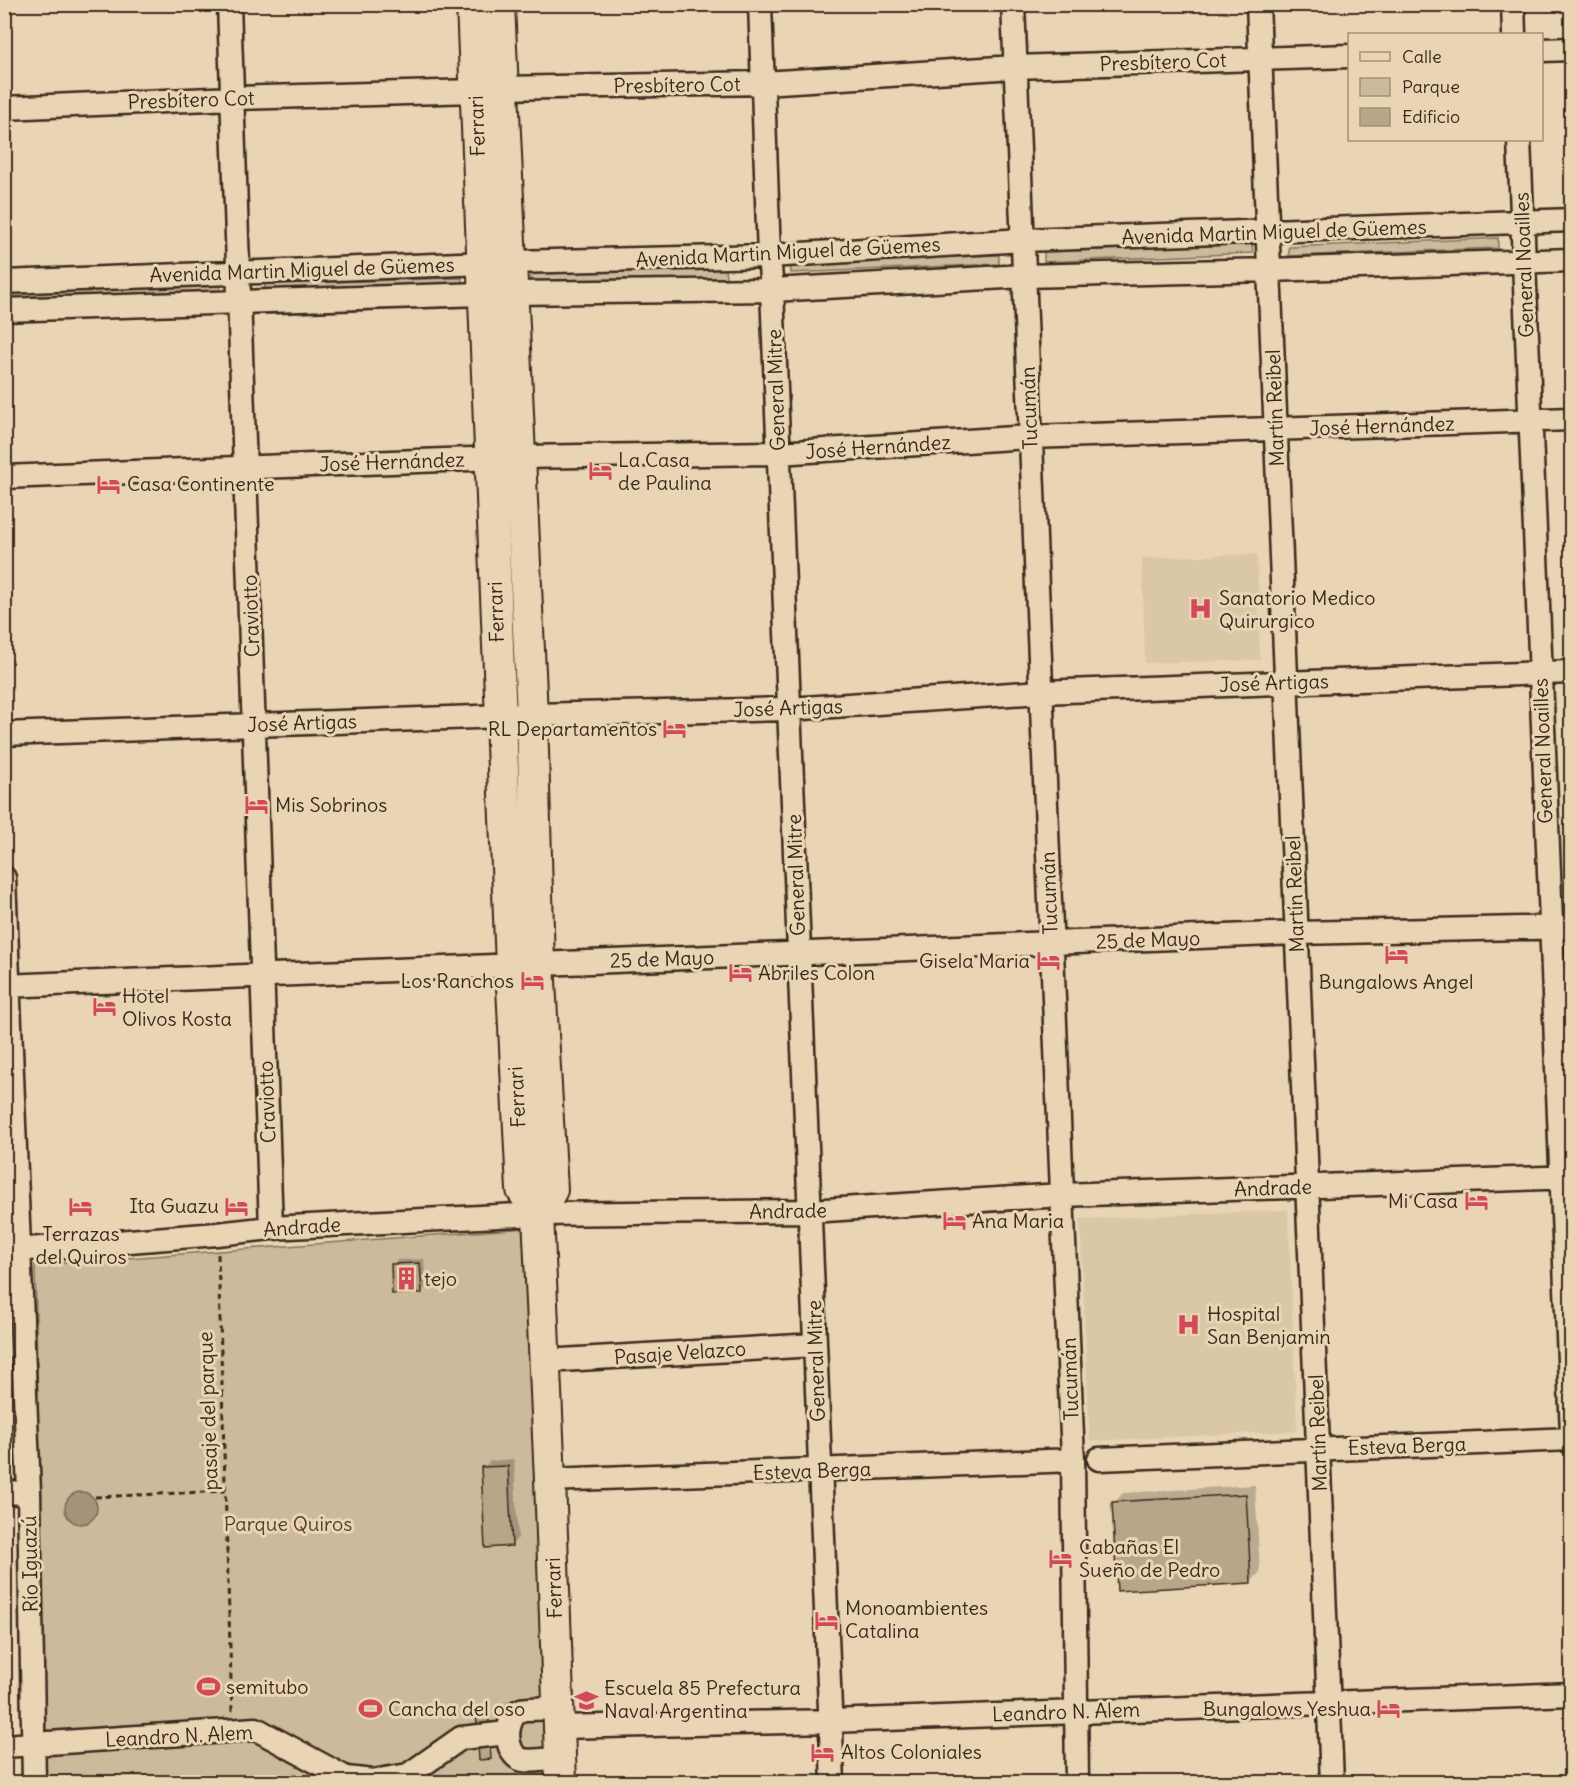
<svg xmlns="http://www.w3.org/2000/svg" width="1576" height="1787" font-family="Delius,sans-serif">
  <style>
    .built { fill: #dac7a6 }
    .green { fill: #cdb99b; stroke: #84725c; stroke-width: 1.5 }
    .water { fill: #a59278; stroke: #7b6854; stroke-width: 1.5 }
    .shadow { fill: #0003 }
    .building { fill: #b8a689; stroke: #3b2a1e; stroke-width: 1.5 }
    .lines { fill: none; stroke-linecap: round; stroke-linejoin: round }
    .minor-casing { stroke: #3b2a1e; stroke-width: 27 }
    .major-casing { stroke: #3b2a1e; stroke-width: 34 }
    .path { stroke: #3b2a1e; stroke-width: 3; stroke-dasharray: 6 4.5; stroke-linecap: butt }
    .minor { stroke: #e9d5b3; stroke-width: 22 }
    .major { stroke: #e9d5b3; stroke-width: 30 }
    .labels { text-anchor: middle; stroke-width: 6; stroke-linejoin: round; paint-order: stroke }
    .street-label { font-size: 20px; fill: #3b2a1e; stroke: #e9d5b3 }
    .poi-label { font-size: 20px; fill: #3b2a1e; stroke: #e9d5b3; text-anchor: start }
    .park-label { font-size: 20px; fill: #513f31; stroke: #e9d5b3 }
  </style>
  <rect width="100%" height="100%" fill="#e9d5b3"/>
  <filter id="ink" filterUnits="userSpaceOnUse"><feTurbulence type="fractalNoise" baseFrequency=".0167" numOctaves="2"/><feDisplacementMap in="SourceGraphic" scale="12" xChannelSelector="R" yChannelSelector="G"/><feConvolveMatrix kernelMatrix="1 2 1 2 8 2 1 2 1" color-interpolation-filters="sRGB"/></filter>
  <g filter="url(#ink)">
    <path class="built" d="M1257 554 1260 660 1145 663 1142 558Z
      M1288 1210 1297 1431 1090 1441 1080 1219Z"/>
    <path class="green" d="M1498 238V248L1289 256V247Z
      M1252 244 1253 253 1044 262V252Z
      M999 255V264L791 273 790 263Z
      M725 268 726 278 532 284 531 274Z
      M462 278V287L265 293V284Z
      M220 285V295L5 301 4 292Z
      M526 1228 545 1782H45L35 1265Z"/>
    <path class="water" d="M65 1508a16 16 0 1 1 32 0a16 16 0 1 1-32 0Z"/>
    <path class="shadow" d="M424 1259 426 1287 421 1292 392 1265 397 1260Z
      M514 1459 518 1538 511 1545 483 1468 490 1461Z
      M1255 1485 1260 1572 1251 1582 1114 1503 1123 1493Z
      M490 1710V1722L488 1724 478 1713 480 1711Z"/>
    <path class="building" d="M420 1263 422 1293 392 1294 391 1264Z
      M508 1466 512 1546 485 1548 481 1467Z
      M1246 1494 1251 1583 1117 1591 1112 1502Z
      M488 1711 489 1725 477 1726 476 1712Z
      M490 1745 491 1759 479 1760 478 1746Z"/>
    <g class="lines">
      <defs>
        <path id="minor" d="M229 4 271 1228
          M760 4 769 256 772 290 833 1782
          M1013 4 1073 1460 1077 1782
          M1258 4 1332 1782
          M1513 4 1514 34
          M1542 50 1572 49
          M4 108 234 98 475 91 502 88 763 83 1015 67 1350 56
          M1519 140 1572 1434
          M4 282 510 262 769 256 1023 240 1572 220
          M4 310 512 293 772 290 1024 276 1269 270 1572 260
          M4 477 521 457 778 453 1030 437 1572 419
          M4 734 532 715 789 709 1041 692 1572 672
          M4 878 29 1492 34 1782
          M4 986 1297 933 1572 927
          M4 1251 217 1234 271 1228 538 1214 810 1211 1062 1195 1572 1177
          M545 1361 815 1345
          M1099 1459 1572 1439
          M550 1480 1073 1460
          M4 1493 29 1492
          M559 1708C551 1709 527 1708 521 1710 504 1717 503 1755 523 1760 532 1762 550 1759 560 1758
          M560 1727 831 1721 1572 1694
          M4 1746 256 1729 346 1778 373 1781 408 1775 461 1738 508 1733"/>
        <path id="major" d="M472 4 511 966 522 1190 538 1214 550 1480 561 1782
          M499 4 532 715 539 964 552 1190 538 1214"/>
      </defs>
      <use href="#minor" class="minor-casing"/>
      <use href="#major" class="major-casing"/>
      <path class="path" d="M218 1254 232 1712
        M95 1497 225 1491"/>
      <use href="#minor" class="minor"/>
      <use href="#major" class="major"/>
    </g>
  </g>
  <defs>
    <symbol id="hotel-bare" viewBox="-9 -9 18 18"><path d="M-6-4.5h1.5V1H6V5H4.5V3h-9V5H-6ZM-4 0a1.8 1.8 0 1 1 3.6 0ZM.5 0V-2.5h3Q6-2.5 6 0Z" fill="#d1495b" stroke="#e9d5b3" stroke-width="2.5" paint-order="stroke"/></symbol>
    <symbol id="hospital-bare" viewBox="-9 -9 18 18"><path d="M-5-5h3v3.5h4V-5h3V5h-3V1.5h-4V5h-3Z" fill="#d1495b" stroke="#e9d5b3" stroke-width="2.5" paint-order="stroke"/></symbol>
    <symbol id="building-bare" viewBox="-9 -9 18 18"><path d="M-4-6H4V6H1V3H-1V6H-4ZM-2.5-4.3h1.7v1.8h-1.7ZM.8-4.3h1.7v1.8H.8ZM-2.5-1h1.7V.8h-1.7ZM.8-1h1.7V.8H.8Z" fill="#d1495b" stroke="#e9d5b3" stroke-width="2.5" paint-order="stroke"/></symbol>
    <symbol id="stadium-bare" viewBox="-9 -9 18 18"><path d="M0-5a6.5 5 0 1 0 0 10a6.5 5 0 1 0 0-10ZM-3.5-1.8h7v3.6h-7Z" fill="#d1495b" stroke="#e9d5b3" stroke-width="2.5" paint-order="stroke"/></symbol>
    <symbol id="school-bare" viewBox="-9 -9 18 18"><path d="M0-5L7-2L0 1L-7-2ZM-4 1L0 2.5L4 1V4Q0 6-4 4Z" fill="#d1495b" stroke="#e9d5b3" stroke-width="2.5" paint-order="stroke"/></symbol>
  </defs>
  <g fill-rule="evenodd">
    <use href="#hotel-bare" x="584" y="454" width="33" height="33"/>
    <use href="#hotel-bare" x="92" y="468" width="33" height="33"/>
    <use href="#hospital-bare" x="1184" y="592" width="33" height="33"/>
    <use href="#hotel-bare" x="658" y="712" width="33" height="33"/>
    <use href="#hotel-bare" x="240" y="788" width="33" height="33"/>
    <use href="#hotel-bare" x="1380" y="938" width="33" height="33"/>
    <use href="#hotel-bare" x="1032" y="944" width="33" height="33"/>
    <use href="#hotel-bare" x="724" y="956" width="33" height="33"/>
    <use href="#hotel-bare" x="516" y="964" width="33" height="33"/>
    <use href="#hotel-bare" x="88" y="990" width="33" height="33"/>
    <use href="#hotel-bare" x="1460" y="1184" width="33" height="33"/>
    <use href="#hotel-bare" x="64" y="1190" width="33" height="33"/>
    <use href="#hotel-bare" x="220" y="1190" width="33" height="33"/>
    <use href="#hotel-bare" x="938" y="1204" width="33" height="33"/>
    <use href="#building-bare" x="390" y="1262" width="33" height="33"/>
    <use href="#hospital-bare" x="1172" y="1308" width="33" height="33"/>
    <use href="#hotel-bare" x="1044" y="1542" width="33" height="33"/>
    <use href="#hotel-bare" x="810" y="1604" width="33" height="33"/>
    <use href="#stadium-bare" x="192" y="1670" width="33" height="33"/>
    <use href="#school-bare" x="570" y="1684" width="33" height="33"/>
    <use href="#stadium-bare" x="354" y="1692" width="33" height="33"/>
    <use href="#hotel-bare" x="1372" y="1692" width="33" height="33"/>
    <use href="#hotel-bare" x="806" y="1736" width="33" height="33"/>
  </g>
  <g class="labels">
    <g class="street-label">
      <text transform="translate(1163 62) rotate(-2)" y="7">Presbítero Cot</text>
      <text transform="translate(677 85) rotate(-1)" y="7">Presbítero Cot</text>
      <text transform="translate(191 100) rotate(-2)" y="7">Presbítero Cot</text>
      <text transform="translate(477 126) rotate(-92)" y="7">Ferrari</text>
      <text transform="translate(1274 232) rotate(-2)" y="7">Avenida Martin Miguel de Güemes</text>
      <text transform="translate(788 252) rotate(-3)" y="7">Avenida Martin Miguel de Güemes</text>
      <text transform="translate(1524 265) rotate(-92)" y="7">General Noailles</text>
      <text transform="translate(302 270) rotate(-2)" y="7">Avenida Martin Miguel de Güemes</text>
      <text transform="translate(776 390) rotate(-92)" y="7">General Mitre</text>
      <text transform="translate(1029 408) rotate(-92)" y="7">Tucumán</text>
      <text transform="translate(1275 408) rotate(-92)" y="7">Martín Reibel</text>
      <text transform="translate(1382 426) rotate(-2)" y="7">José Hernández</text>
      <text transform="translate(878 447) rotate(-4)" y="7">José Hernández</text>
      <text transform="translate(392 462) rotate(-2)" y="7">José Hernández</text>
      <text transform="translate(496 612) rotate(-92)" y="7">Ferrari</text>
      <text transform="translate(251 616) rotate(-92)" y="7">Craviotto</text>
      <text transform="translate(1274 683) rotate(-2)" y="7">José Artigas</text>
      <text transform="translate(788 708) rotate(-2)" y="7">José Artigas</text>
      <text transform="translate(302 723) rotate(-2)" y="7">José Artigas</text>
      <text transform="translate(1543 751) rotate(-92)" y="7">General Noailles</text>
      <text transform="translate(796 875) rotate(-92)" y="7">General Mitre</text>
      <text transform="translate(1049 893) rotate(-92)" y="7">Tucumán</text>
      <text transform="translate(1295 894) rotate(-92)" y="7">Martín Reibel</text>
      <text transform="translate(1148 940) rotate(-2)" y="7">25 de Mayo</text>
      <text transform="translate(662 959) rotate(-2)" y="7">25 de Mayo</text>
      <text transform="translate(517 1097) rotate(-93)" y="7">Ferrari</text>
      <text transform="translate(267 1102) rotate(-92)" y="7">Craviotto</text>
      <text transform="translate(1273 1188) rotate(-2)" y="7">Andrade</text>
      <text transform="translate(788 1211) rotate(-1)" y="7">Andrade</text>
      <text transform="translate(302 1227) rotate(-4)" y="7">Andrade</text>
      <text transform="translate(680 1353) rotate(-4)" y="7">Pasaje Velazco</text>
      <text transform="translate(816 1361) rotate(-92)" y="7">General Mitre</text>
      <text transform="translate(1070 1379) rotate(-92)" y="7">Tucumán</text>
      <text transform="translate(208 1411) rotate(-92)" y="7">pasaje del parque</text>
      <text transform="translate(1318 1433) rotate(-92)" y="7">Martín Reibel</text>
      <text transform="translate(1407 1446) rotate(-2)" y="7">Esteva Berga</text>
      <text transform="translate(812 1471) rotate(-2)" y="7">Esteva Berga</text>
      <text transform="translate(30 1564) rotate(-91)" y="7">Río Iguazú</text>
      <text transform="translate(554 1588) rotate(-92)" y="7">Ferrari</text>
      <text transform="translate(1066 1712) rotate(-2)" y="7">Leandro N. Alem</text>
      <text transform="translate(179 1736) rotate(-3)" y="7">Leandro N. Alem</text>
    </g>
    <g class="poi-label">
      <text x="618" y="467">La Casa<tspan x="618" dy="23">de Paulina</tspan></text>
      <text x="127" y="491">Casa Continente</text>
      <text x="1219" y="605">Sanatorio Medico<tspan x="1219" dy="23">Quirurgico</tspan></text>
      <text x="657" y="736" text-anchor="end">RL Departamentos</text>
      <text x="275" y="812">Mis Sobrinos</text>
      <text x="1030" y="968" text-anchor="end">Gisela Maria</text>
      <text x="758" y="980">Abriles Colon</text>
      <text x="514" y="988" text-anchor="end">Los Ranchos</text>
      <text x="1396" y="989" text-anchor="middle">Bungalows Angel</text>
      <text x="122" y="1003">Hotel<tspan x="122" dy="23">Olivos Kosta</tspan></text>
      <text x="1458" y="1208" text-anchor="end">Mi Casa</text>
      <text x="219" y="1213" text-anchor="end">Ita Guazu</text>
      <text x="972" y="1228">Ana Maria</text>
      <text x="81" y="1241" text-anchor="middle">Terrazas<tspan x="81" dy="23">del Quiros</tspan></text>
      <text x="424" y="1286">tejo</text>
      <text x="1207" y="1321">Hospital<tspan x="1207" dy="23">San Benjamin</tspan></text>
      <text x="1079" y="1554">Cabañas El<tspan x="1079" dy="23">Sueño de Pedro</tspan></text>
      <text x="845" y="1615">Monoambientes<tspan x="845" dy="23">Catalina</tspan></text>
      <text x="226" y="1694">semitubo</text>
      <text x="604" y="1695">Escuela 85 Prefectura<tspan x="604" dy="23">Naval Argentina</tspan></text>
      <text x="388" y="1716">Cancha del oso</text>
      <text x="1371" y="1716" text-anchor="end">Bungalows Yeshua</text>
      <text x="841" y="1759">Altos Coloniales</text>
    </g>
    <g class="park-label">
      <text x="288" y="1531">Parque Quiros</text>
    </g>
  </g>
  <rect width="1576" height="1787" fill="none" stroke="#e9d5b3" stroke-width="24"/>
  <rect x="12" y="12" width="1552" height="1763" fill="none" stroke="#3b2a1e" stroke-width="2" filter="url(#ink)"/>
  <rect x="1348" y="33" width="195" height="108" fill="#e9d5b3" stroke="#a39177" stroke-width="1.5"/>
  <rect x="1360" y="52" width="30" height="9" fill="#e9d5b3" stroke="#a39177" stroke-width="1.5"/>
  <text x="1402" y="63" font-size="18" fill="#3b2a1e">Calle</text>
  <rect x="1360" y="78" width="30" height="18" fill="#cdb99b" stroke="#a39177" stroke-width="1.5"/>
  <text x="1402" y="93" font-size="18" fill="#3b2a1e">Parque</text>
  <rect x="1360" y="108" width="30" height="18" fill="#b8a689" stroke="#a39177" stroke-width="1.5"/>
  <text x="1402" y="123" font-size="18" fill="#3b2a1e">Edificio</text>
</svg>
